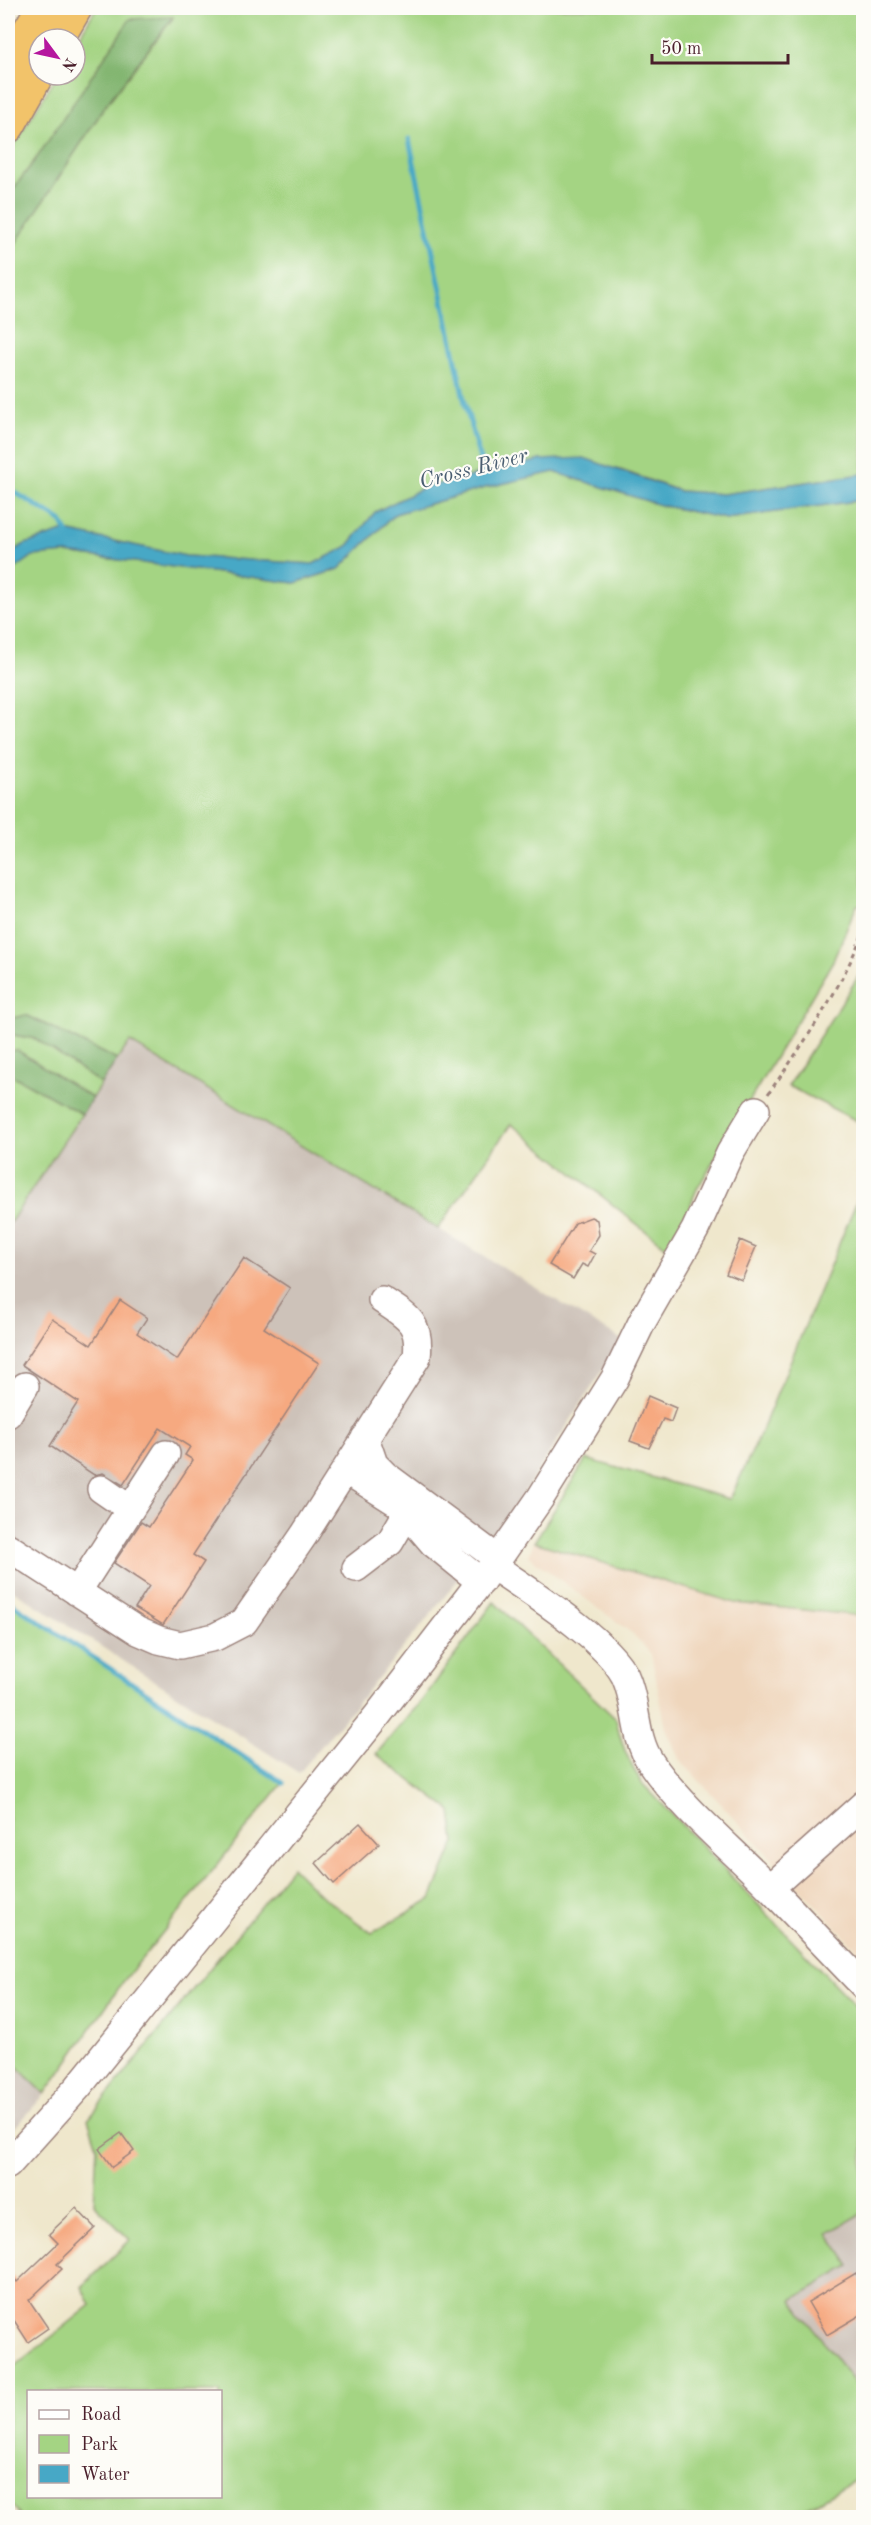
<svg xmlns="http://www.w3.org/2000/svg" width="871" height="2525" font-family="'Old Standard TT',serif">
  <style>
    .built { fill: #efd6bc }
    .industrial { fill: #cdc2b9 }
    .green { fill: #a4d483; stroke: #777a57; stroke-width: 1.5; fill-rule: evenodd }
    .forest { fill: #83b671; stroke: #666a4e; stroke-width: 1.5 }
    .water { fill: #47a8c6; stroke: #486478; stroke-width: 1.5 }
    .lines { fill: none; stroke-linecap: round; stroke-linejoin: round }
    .stream { stroke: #47a8c6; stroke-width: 5 }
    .building { fill: #f6a980 }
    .minor-casing { stroke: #9c837c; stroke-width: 30 }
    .highway-casing { stroke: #9c837c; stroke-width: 36 }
    .path { stroke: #9c837c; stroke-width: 3; stroke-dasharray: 4.5 4.5; stroke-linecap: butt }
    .minor { stroke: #fff; stroke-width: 27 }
    .highway { stroke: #f2c36a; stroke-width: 33 }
    .labels { text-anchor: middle; stroke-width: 4.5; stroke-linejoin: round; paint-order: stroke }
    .water-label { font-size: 22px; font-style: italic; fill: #495d71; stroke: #fdfcf7 }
  </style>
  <rect width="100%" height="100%" fill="#fdfcf7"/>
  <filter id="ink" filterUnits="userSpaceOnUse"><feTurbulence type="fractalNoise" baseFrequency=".0167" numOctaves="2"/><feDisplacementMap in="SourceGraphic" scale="12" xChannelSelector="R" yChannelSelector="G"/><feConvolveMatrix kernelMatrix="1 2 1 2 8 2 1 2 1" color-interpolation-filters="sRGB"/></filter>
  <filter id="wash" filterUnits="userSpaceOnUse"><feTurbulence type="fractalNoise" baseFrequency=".008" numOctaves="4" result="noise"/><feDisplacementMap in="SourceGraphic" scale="24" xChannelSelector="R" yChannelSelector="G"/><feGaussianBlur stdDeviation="1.35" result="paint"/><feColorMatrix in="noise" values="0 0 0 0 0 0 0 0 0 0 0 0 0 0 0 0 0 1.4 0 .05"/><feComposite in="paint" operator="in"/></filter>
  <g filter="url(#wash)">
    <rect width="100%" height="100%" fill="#efe7cc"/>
    <path class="built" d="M534 1542 735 1603 863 1616V1956L679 1759 666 1728 651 1654 633 1634 528 1556Z"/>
    <path class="industrial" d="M129 1042 622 1340 514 1508 427 1619 299 1773 8 1587V1226Z
      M8 2058 45 2094 8 2135Z
      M863 2213V2394L792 2300 850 2266 828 2233Z"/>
    <path class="green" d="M96 8H863V474L723 494 680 491 621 470 541 460 425 487 375 512 347 547 313 564 186 556 66 531 25 544 8 554V255L106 105 173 18 38 156 8 196V155L57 75H75V44Z
      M554 472 660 505 726 519 863 500V905H857L833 961 697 1189 671 1251 511 1124 438 1229 130 1042 117 1060 26 1015 8 1019V574L33 556 66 553 295 583 339 569 395 514 488 487Z
      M863 969V1124L788 1086Z
      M8 1034 36 1039 101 1084 92 1098 17 1051H8Z
      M8 1073 82 1114 8 1226Z
      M863 1186V1616L735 1603 534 1542 586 1459 730 1499 762 1430Z
      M8 1601 283 1783 123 1982 45 2094 8 2058Z
      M494 1602 616 1719C620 1742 628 1761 641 1782L863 2014V2213L828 2233 850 2266 792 2300 863 2394V2476L788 2518H22L8 2502V2372L91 2305 82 2287 130 2240 94 2204 97 2146 88 2119 292 1867 319 1894 372 1933 431 1899 455 1842 451 1811 376 1754 423 1699ZM28 2392H220V2496H28Z"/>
    <path class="forest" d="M173 17 106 105 8 255V196L38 156 130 19Z
      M26 1015 117 1060 101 1084 36 1039 8 1034V1019Z
      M17 1050 92 1098 82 1114 8 1073V1051Z"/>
    <path class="water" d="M584 458 679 491 723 494 863 474V500L726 519 660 505 554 472 488 487 395 514 339 569 295 583 66 553 33 556 8 574V554L25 544 66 531 186 556 313 564 347 547 375 512 425 487 541 460Z"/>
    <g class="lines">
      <path class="stream" d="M409 139 464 399 485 479
        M8 488 61 521 69 536
        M8 1601 283 1783"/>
    </g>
    <g id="blocks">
      <path class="building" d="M591 1217 597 1220 599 1235 589 1251 595 1254 588 1267 582 1264 573 1279 549 1265 575 1223Z
        M740 1240 756 1247 742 1280 726 1274Z
        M244 1258 290 1288 264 1328 319 1363 193 1555 204 1562 163 1625 135 1608 149 1586 114 1563 141 1522 149 1527 193 1460 185 1455 190 1447 160 1428 123 1485 103 1473 94 1475 50 1446 78 1402 22 1365 52 1319 91 1345 120 1300 147 1318 137 1333 177 1360Z
        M648 1396 676 1408 671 1422 663 1419 649 1448 630 1441Z
        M360 1823 379 1844 334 1884 316 1863Z
        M121 2133 134 2151 112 2167 99 2149Z
        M76 2208 95 2228 57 2264 62 2269 29 2300 48 2328 28 2342 8 2311V2271L17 2282 58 2243 49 2234Z
        M856 2273 864 2286V2313L827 2335 808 2302Z"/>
    </g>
  </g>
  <g filter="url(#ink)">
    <use href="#blocks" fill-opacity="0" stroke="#9c837c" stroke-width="1.5"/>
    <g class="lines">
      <defs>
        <path id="minor" d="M8 1414 25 1386
          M365 1438 374 1464 385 1475 498 1559
          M346 1470 409 1510 415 1522 433 1543 481 1582
          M101 1489 130 1509
          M8 1547 138 1631 159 1640 180 1645 215 1637 244 1622 304 1535 417 1357C421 1323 408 1317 382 1300
          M493 1566C529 1591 605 1638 625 1676 638 1704 633 1736 651 1763 679 1805 734 1851 770 1888
          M356 1568 390 1542 415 1499
          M77 1592 166 1454
          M864 1804 770 1888 864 1986
          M8 2165 78 2087 377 1716 498 1559 541 1497 615 1378 642 1322 695 1230 730 1153 756 1110"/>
        <path id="highway" d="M57 39 75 8
          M8 67 43 8
          M8 126 39 71"/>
      </defs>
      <use href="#minor" class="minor-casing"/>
      <use href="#highway" class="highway-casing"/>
      <path class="path" d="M768 1094C805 1042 841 989 864 930"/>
      <use href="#minor" class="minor"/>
      <use href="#highway" class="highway"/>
    </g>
  </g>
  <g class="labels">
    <g class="water-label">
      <text transform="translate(473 467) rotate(-14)" y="8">Cross River</text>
    </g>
  </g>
  <rect width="871" height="2525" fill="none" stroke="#fdfcf7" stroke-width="30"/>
  <rect x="27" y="2390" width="195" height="108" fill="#fdfcf7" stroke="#b5a4a5" stroke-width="1.5"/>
  <rect x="39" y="2410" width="30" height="9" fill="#ffffff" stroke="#b5a4a5" stroke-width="1.5"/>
  <text x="81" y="2420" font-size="18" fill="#4a1f2b">Road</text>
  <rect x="39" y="2435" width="30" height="18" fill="#a4d483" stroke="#b5a4a5" stroke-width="1.5"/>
  <text x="81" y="2450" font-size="18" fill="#4a1f2b">Park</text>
  <rect x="39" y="2465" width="30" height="18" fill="#47a8c6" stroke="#b5a4a5" stroke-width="1.5"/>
  <text x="81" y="2480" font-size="18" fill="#4a1f2b">Water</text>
  <g transform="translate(57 57) rotate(123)"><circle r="28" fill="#fdfcf7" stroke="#b5a4a5" stroke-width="1.5"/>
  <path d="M0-4.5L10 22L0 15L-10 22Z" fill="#b5179e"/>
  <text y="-9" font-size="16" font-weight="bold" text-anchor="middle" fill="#4a1f2b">N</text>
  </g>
  <path d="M652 54v9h136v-9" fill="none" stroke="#4a1f2b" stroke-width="3"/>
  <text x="661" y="54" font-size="18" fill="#4a1f2b" stroke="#fdfcf7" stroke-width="4.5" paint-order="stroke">50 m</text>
</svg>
